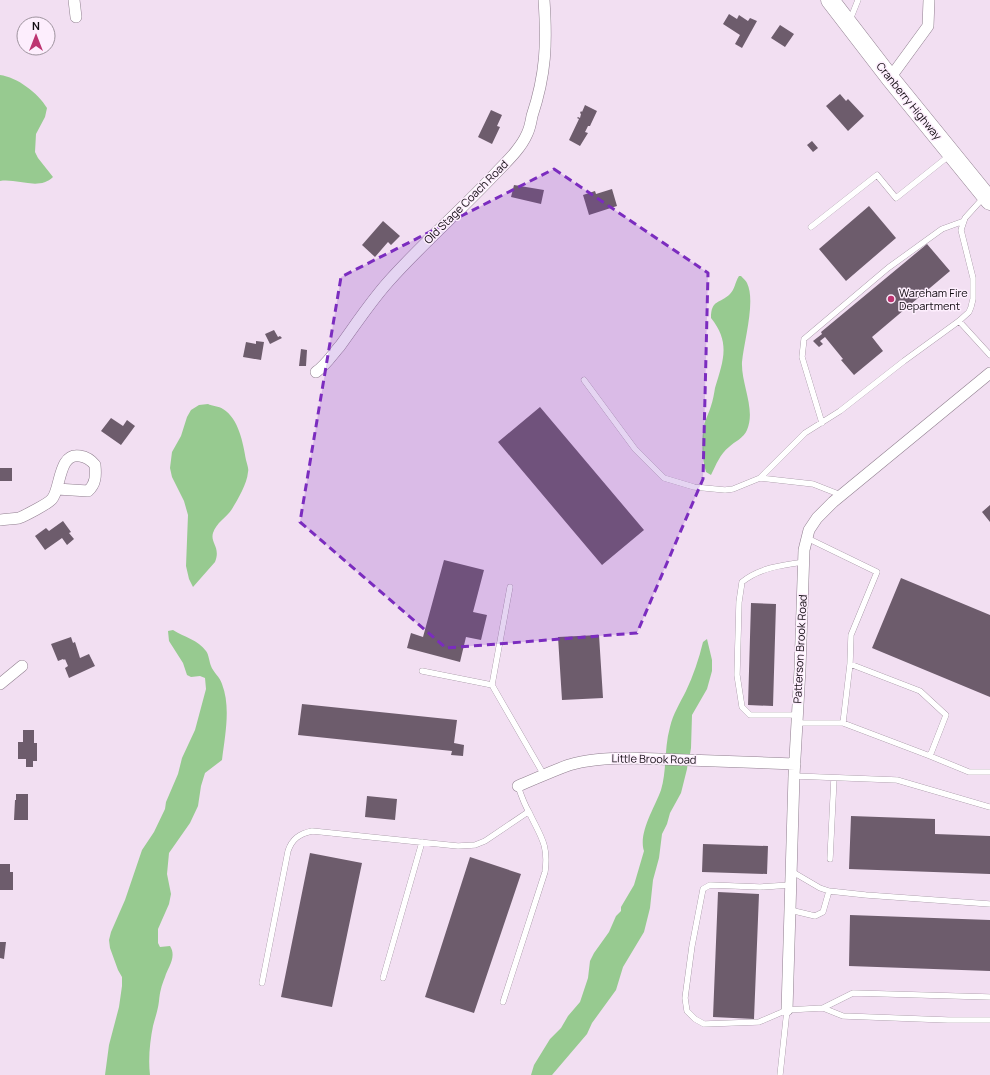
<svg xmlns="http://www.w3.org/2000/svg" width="990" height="1075" font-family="Manrope,sans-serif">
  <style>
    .green { fill: #97ca90 }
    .building { fill: #6d5c6c }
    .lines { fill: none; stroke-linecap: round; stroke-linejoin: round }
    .service-casing { stroke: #907f8f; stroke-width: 6 }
    .minor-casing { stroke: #907f8f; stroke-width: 12 }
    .primary-casing { stroke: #907f8f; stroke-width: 19 }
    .service { stroke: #fff; stroke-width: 5.5 }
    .minor { stroke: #fff; stroke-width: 11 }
    .primary { stroke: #fff; stroke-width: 18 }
    .marked { fill: #7b2cbf; fill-opacity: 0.2; stroke: #7b2cbf; stroke-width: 3; stroke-dasharray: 8 5; stroke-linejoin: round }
    .poi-dot { fill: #bd3471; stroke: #fdeefd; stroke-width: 1.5 }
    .labels { text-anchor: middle; stroke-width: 3; stroke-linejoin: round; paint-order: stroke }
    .street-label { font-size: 11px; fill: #120c12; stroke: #fdeefd }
    .poi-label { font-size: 11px; fill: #120c12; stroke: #fdeefd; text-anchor: start }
  </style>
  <rect width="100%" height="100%" fill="#f2dff2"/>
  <path class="green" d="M0 75C17 77 38 93 47 108L45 117 36 134 35 152 38 158 53 177C39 191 17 178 0 181Z
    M739 276H741C743 278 746 281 747 283 756 301 744 341 742 362 741 384 756 409 747 430 744 438 734 442 729 447 720 454 716 465 711 475L706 472C702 459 701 440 704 426 705 420 709 413 711 406 713 400 714 394 715 388 723 361 731 343 711 318 711 299 720 304 730 294 735 289 735 282 739 276Z
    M208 404C212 406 219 406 223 409 239 419 243 443 246 460 247 464 249 469 248 472 247 484 238 499 232 509 227 517 216 523 213 533 210 543 221 547 215 562L193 587 189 579 186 566 188 515 184 501 172 477 170 468 172 452 181 436 187 417 191 410 199 405Z
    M173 630C184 637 198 640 206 651 209 655 209 661 211 666 213 672 220 677 222 684 231 707 225 735 222 760L205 773 201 786 198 806 190 823 169 853 167 874 171 894 169 904 158 929V943L160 947 170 946C177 957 168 967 165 977 161 987 160 992 159 1001 158 1010 155 1018 153 1026 150 1041 148 1059 150 1075H105L109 1045 119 1007 122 986V977L118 970 110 948 109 940 111 932 125 900 142 850 154 832 165 809 166 802 178 774 182 758 195 730 206 689 205 678 200 676 191 677 187 675 183 663 169 641 168 631Z
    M707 639 712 660V671L707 689 692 715 691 748 689 760 688 762 687 769 681 793 670 813 667 824 662 834 659 858 653 880 650 908 644 932 623 967 616 990 592 1023 587 1034 552 1075H531L534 1065 550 1039 561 1028 568 1016 580 1002 588 978 590 961 594 953 609 932 616 916 621 911V907L634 885 644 851C638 833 655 807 661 790 667 770 664 748 670 727 673 714 680 703 686 691 693 676 699 659 703 642Z"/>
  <path class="building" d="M729 14 737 19 739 15 748 21 750 18 757 21 742 48 735 44 740 35 723 24Z
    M780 25 794 34 785 47 771 38Z
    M840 94 846 101 848 99 864 116 848 131 826 106Z
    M585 105 597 111 590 126H588L585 132 588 133 580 146 569 140 579 119 577 118 578 117 580 118 581 114 580 113 581 111 582 112Z
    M491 110 502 115 497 126 500 127 492 144 478 137Z
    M812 141 818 148 813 152 807 145Z
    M514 185 544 190 541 204 511 197Z
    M612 189 617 206 589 215 583 195 595 191 596 194Z
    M869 206 896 238 846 281 819 249Z
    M383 221 400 236 391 245 388 242 375 257 362 245Z
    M927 244 950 271 872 337 883 351 854 375 841 360 843 359 825 337 820 341 823 344 819 347 813 341 822 334 821 332Z
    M274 330 278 337 280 336 282 338 270 344 265 334Z
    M256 341 264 342 261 360 243 357 246 342 256 344Z
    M301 349 307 350 306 366H299Z
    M540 407 644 530 602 565 498 442Z
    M111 418 123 426 127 420 135 426 121 445 101 431Z
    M0 468H12V481H0Z
    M990 505V522L982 512Z
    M63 521 71 532 69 533 74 539 67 545 62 538 45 550 35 536 46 528 49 531Z
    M444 560 484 570 473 612 487 615 481 640 466 637 460 662 407 648 411 633 423 637Z
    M901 578 990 615V697L872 648Z
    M751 603 776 604 773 706 748 705Z
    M599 635 603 698 562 700 558 637Z
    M71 637 73 643 75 642 80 658 89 654 95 666 69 678 65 668 68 666 65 659 64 660 63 659 58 661 51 644Z
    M302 704 457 720 454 743 464 745 463 756 451 755 452 751 298 735Z
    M23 730H34V743H37V761H33V767H26V759H18V742H23Z
    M16 794H28V820H14L15 800H16Z
    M367 796 397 799 395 820 365 817Z
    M851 816 935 819V834L990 836V874L849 869Z
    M703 844 768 846 767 874 702 872Z
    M310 853 362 863 332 1007 281 997Z
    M470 857 521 874 474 1013 425 997Z
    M0 864H10V872H13V890H0Z
    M718 892 759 894 754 1019 713 1017Z
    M850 915 990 920V971L849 966Z
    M0 942H6L4 959 0 958Z"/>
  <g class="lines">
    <defs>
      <path id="service" d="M850 20 858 0
        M811 227 877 175 896 198 950 155
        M959 321 990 355
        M584 380 635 449 664 478 694 487 725 490 733 489 760 478 813 484 841 495
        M822 423 802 357 804 339 888 268 942 229 964 221
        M760 478 805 433 840 411 904 361 959 321 969 312 971 307 973 299V278L961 230 965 218 984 197
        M510 587 492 685 544 775
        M422 671 492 685
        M797 715H750L742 707 737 675 739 602 742 582C759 568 782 565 804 562
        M796 723H843L850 664 851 635 877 572 807 538
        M843 723 930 756 946 715 920 691 850 664
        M930 756 969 772H990
        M794 776 897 780 990 807
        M830 859 834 778
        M791 871 820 888 829 891 866 895 990 904
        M791 885 760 887 710 885 703 889 692 946 685 998 687 1011 695 1019 704 1024 759 1022 787 1010 823 1008 853 993 990 997
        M790 910 815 916 823 912 829 891
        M383 978 422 842
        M262 983 288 851C292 839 299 834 312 831L458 846 475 845 485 841 528 812
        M503 1002 545 872C549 844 540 836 529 812 524 804 521 795 518 786
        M823 1008 843 1016 948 1020H990
        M780 1075 787 1010"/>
      <path id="minor" d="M74 0 76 17
        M890 78 928 26 929 0
        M316 372C326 365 332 355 340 346 356 324 371 301 389 281 422 244 459 212 493 176 505 163 520 150 527 134 530 128 531 122 532 116 546 74 547 43 544 0
        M0 520C6 519 13 519 19 518 24 516 48 504 52 499 61 489 58 452 80 456 87 457 91 460 95 465 96 475 96 484 88 491L57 489
        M0 684 22 666
        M518 786C535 779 552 771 569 765 589 759 610 758 631 758L795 764
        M787 1010 794 776 800 669 804 550 809 530 817 518 833 502 990 373"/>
      <path id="primary" d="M830 0 890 78 990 201"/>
    </defs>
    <use href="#service" class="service-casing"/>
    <use href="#minor" class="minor-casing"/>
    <use href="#primary" class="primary-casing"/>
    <use href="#service" class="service"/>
    <use href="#minor" class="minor"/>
    <use href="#primary" class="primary"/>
  </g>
  <path class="marked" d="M554 169 708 273 703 479 637 633 446 648 300 522 341 277Z"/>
  <circle class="poi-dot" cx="891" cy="299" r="4"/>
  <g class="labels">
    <g class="street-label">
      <text transform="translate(909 101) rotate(51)" y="4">Cranberry Highway</text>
      <text transform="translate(466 202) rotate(-45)" y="4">Old Stage Coach Road</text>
      <text transform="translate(800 649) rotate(-87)" y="4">Patterson Brook Road</text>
      <text transform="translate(654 759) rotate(1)" y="4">Little Brook Road</text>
    </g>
    <g class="poi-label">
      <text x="899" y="297">Wareham Fire<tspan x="899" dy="13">Department</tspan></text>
    </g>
  </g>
  <g transform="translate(36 36)"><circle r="19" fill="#fdeefd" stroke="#9f949f"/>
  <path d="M0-3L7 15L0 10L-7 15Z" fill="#bd3471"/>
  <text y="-6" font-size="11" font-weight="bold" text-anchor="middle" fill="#120c12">N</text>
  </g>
</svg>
